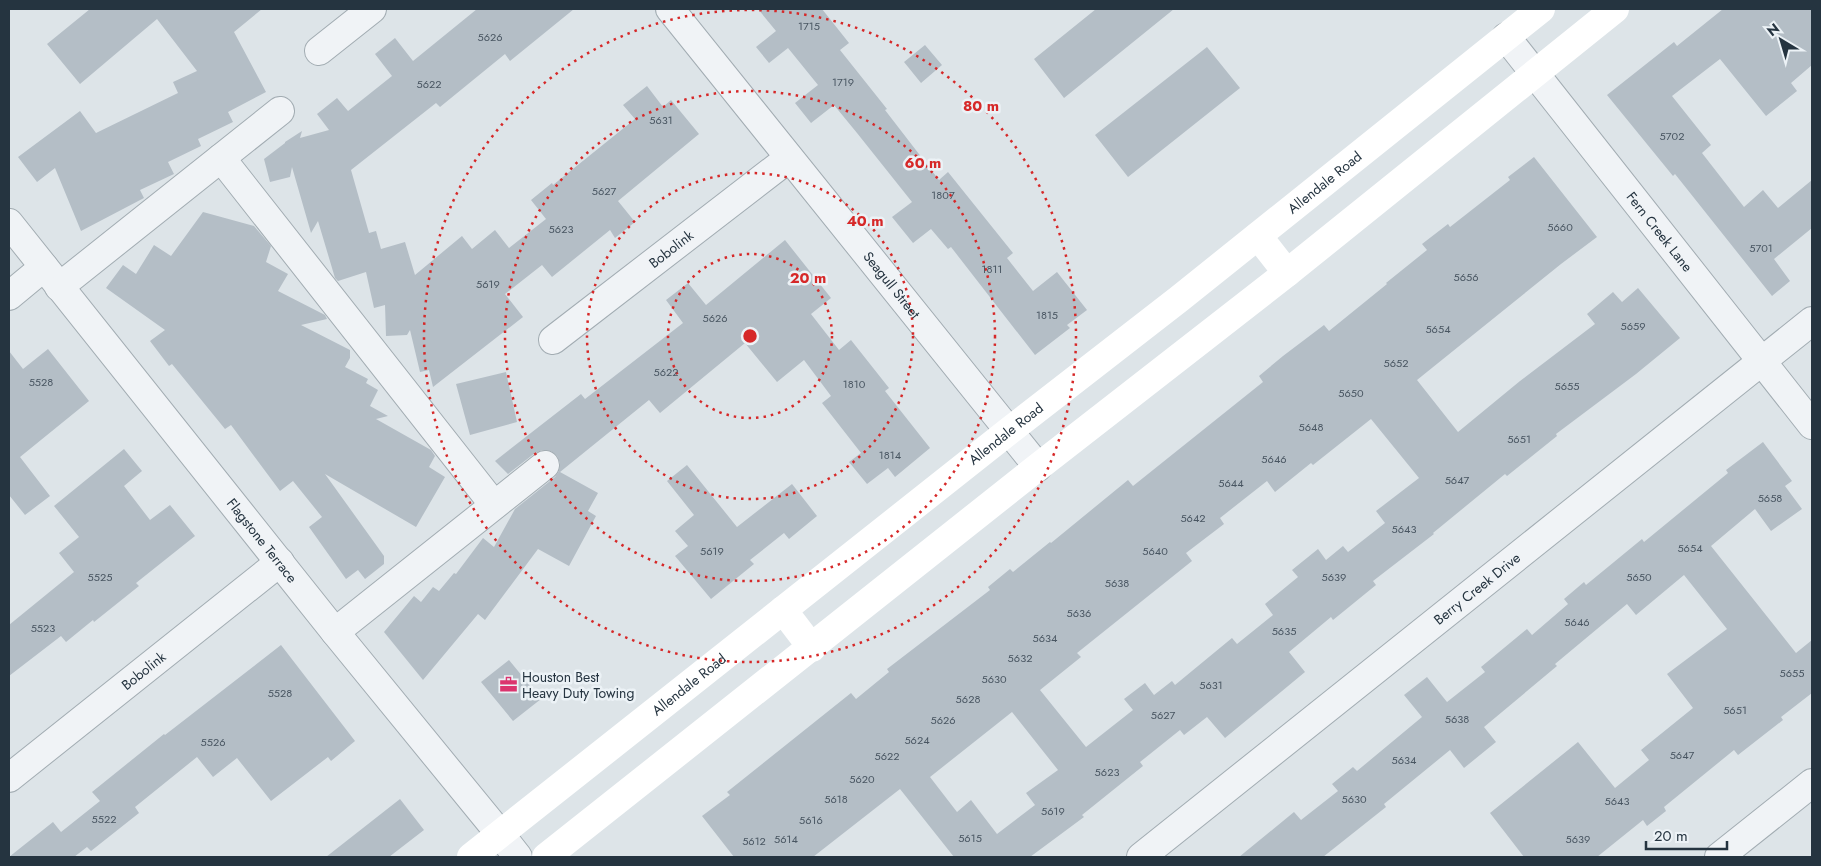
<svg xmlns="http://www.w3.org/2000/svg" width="1821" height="866" font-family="Jost,sans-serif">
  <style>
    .building { fill: #b4bec6; fill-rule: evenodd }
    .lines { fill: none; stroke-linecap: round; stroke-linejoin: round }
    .minor-casing { stroke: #a2acb2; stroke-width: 30 }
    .tertiary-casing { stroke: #a2acb2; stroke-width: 30 }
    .minor { stroke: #f0f3f6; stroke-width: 28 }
    .tertiary { stroke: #f0f3f6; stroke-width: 28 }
    .secondary { stroke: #fff; stroke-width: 28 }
    .ring { fill: none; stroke: #d62828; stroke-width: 2.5; stroke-dasharray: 2.5 5 }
    .labels { text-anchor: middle; stroke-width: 5; stroke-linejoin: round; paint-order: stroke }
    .number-label { font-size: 11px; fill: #495662 }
    .street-label { font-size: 14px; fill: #253440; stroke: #ecf2f6 }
    .poi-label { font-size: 14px; fill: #253440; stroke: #ecf2f6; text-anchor: start }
    .centre { fill: #d62828; stroke: #ecf2f6; stroke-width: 2.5 }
    .ring-label { font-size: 15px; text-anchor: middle; font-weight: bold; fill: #d62828; stroke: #ecf2f6; stroke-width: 5; stroke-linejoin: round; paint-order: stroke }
  </style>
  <rect width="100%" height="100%" fill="#dde4e8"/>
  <path class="building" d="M90 9H262L234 32 266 92 228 112 233 122 198 139 201 146 168 162 174 174 140 190 144 198 81 231 55 168 37 182 18 157 80 111 96 133 178 93 173 82 197 71 157 19 80 84 47 44Z
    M477 9H574L510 61 505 54 440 107 436 103 351 170 369 233 376 231 381 249 405 242 415 275 462 236 472 249 495 230 509 248 546 219 531 200 552 183 553 185 635 119 623 105 647 86 663 107 671 100 699 134 618 201 635 222 615 238 610 230 552 277 542 265 505 294 523 317 433 387 429 370 420 372 410 330 407 335 386 336 385 305 374 308 366 272 338 281 335 278 318 221 311 233 292 167 290 177 270 182 264 159 285 143V142L302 131 300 138 329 130 317 114 337 98 348 111 392 76 375 54 395 38 413 61Z
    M758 9H822L849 43 840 50 887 109 885 110 939 180 948 172 1013 253 1007 258 1033 291 1057 272 1087 310 1067 325 1070 328 1035 355 951 247 948 249 931 229 913 243 892 217 912 202 857 133 834 105 811 123 795 103 818 85 788 48 769 63 756 47 776 31Z
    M1096 9H1174L1064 98 1034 59Z
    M1723 9H1812V65L1791 83 1797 91 1766 116 1720 59 1672 96 1711 145 1702 153 1744 207 1763 190 1778 208 1812 180V228L1774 259 1790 281 1772 296 1675 174 1673 176 1607 95 1674 42 1677 46Z
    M925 45 942 65 921 83 904 62Z
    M1207 47 1240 88 1128 177 1095 135Z
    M1534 157 1597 237 1561 264 1417 380 1458 432 1520 381 1595 324 1587 314 1613 292 1622 302 1638 288 1680 338 1636 374 1556 434 1557 436 1507 476 1505 474 1433 533 1434 534 1373 581 1376 585 1333 620 1331 617 1289 652 1305 672 1225 738 1207 717 1184 735 1180 730 1140 762 1143 766 1082 815 1084 817 1030 857H954L900 789 813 857H734L702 816 730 795 727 792 851 693 856 699 889 672 887 669 990 590 988 587 1010 569 1013 572 1050 542 1051 543 1128 480 1133 486 1263 382 1259 376 1283 356 1324 325 1329 331 1387 284 1386 283 1427 250 1422 244 1448 224 1450 227 1510 180 1508 177ZM1371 419 1419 478 1376 511 1385 523 1348 552 1343 546 1326 560 1318 549 1292 570 1298 577 1265 604 1273 615 1237 644 1232 638 1175 685 1172 681 1154 695 1145 683 1124 699 1133 710 1086 747 1040 690 1081 657 1077 653 1192 561 1186 553 1224 524 1220 518 1267 481 1275 492 1311 463 1313 465ZM1012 712 1058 770 1026 793 1035 805 997 834 971 800 957 812 930 777Z
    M203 212 254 226 271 246 266 262 288 274 278 291 325 315 327 319 301 325 350 350V358L345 367 368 379 366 383 378 390 370 406 388 416 376 419 431 450 435 456 429 467 445 477 416 527 325 474 384 556V564L365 579 358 570 346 579 309 527 322 517 293 481 280 491 231 425 225 429 172 364 169 366 150 341 165 330 106 288 123 265 136 274 154 245 171 256Z
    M785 240 831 298 811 314 839 350 851 340 889 388 885 391 930 448 895 477 888 468 867 484 849 462 861 453 822 403 831 396 804 360 777 382 745 343 660 413 649 400 560 472 598 493 588 511 596 516 569 566 538 549 485 620 478 614 423 680 384 632 414 596 421 602 433 587 439 591 454 573 456 574 483 538 494 547 515 509 555 477 559 471 560 463 557 456 551 451 542 450 535 453 508 474 495 461 581 394 585 399 683 323 666 300 688 283 706 305Z
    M48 349 89 401 20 457 50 496 25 515 9 495V351L23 369Z
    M506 372 517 422 470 435 456 384Z
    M1763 442 1792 481 1785 486 1802 509 1771 531 1755 509 1711 546 1796 653 1812 640V693L1781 717 1783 720 1738 755 1734 750 1664 807 1666 811 1647 826 1643 820 1597 857H1524L1490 813 1578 742 1615 788 1649 760 1641 750 1693 708 1667 674 1727 629 1684 575 1636 615 1627 604 1555 664 1557 666 1484 727 1496 742 1464 768 1450 750 1384 804 1386 807 1323 857H1239L1294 812 1301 820 1338 791 1332 784 1353 767 1357 771 1422 717 1404 695 1427 677 1447 702 1485 672 1481 667 1527 629 1532 635 1568 604 1564 599 1584 582 1586 585 1642 539 1644 542 1728 473 1726 470Z
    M124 449 142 471 124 486 150 520 170 505 195 536 136 583 139 586 94 622 93 620 66 642 61 636 9 676V625L74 572 59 553 79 537 54 506Z
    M687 465 737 527 792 484 817 516 789 539 784 533 750 560 754 564 711 599 675 556 688 546 675 531 694 515 667 481Z
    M281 645 355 741 331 761 328 757 271 801 237 758 213 777 197 757 135 807 139 813 91 851 87 847 74 857H9L53 822 61 832 100 801 92 792 164 734 165 735Z
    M509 660 541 699 513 721 481 682Z
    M400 799 424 830 389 857H326Z"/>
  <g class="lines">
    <defs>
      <g id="minor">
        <path id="s1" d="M670 9 1038 467"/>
        <path id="s2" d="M1506 37 1812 425"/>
        <path d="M319 51 372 9"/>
        <path d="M221 158 494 505"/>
        <path id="s3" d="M9 223 335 632 500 834"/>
        <path d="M59 287 280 111"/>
        <path d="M9 296 44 267"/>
        <path id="s4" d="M553 340 789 158"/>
        <path d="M335 632 545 465"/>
        <path id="s5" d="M9 778 280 562"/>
        <path id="s6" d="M1141 857 1812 321"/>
        <path d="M1719 857 1812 783"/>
      </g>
      <path id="tertiary" d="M500 834 518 857"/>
    </defs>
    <use href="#minor" class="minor-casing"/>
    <use href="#tertiary" class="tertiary-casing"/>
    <use href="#minor" class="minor"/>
    <use href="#tertiary" class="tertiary"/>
    <g class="secondary">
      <path d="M1258 236 1287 273"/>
      <path d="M783 610 812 648"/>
      <path id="s7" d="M471 857 1009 431 1179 299 1541 9"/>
      <path d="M546 857 1038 467 1287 273 1615 9"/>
    </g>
  </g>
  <g class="ring">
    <circle cx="750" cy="336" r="82"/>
    <circle cx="750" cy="336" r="163"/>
    <circle cx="750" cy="336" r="245"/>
    <circle cx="750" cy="336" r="326"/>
  </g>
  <defs>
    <symbol id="office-bare" viewBox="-9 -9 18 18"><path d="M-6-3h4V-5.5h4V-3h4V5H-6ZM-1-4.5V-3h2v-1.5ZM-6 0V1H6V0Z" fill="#db346e" stroke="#ecf2f6" stroke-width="2.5" paint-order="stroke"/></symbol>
  </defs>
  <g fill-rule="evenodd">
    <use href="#office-bare" x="496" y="672" width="25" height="25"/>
  </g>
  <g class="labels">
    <g class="number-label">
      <text x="809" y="30">1715</text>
      <text x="490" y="41">5626</text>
      <text x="843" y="86">1719</text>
      <text x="429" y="88">5622</text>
      <text x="661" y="124">5631</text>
      <text x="1672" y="140">5702</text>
      <text x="604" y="195">5627</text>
      <text x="943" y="199">1807</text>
      <text x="1560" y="231">5660</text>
      <text x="561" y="233">5623</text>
      <text x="1761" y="252">5701</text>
      <text x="992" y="273">1811</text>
      <text x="1466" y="281">5656</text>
      <text x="488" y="288">5619</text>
      <text x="1047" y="319">1815</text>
      <text x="715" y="322">5626</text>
      <text x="1633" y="330">5659</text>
      <text x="1438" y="333">5654</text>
      <text x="1396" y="367">5652</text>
      <text x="666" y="376">5622</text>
      <text x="41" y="386">5528</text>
      <text x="854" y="388">1810</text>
      <text x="1567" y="390">5655</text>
      <text x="1351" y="397">5650</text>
      <text x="1311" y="431">5648</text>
      <text x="1519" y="443">5651</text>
      <text x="890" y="459">1814</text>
      <text x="1274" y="463">5646</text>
      <text x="1457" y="484">5647</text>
      <text x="1231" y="487">5644</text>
      <text x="1770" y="502">5658</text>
      <text x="1193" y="522">5642</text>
      <text x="1404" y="533">5643</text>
      <text x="1690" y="552">5654</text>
      <text x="712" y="555">5619</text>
      <text x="1155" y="555">5640</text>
      <text x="100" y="581">5525</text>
      <text x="1334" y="581">5639</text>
      <text x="1639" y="581">5650</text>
      <text x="1117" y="587">5638</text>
      <text x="1079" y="617">5636</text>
      <text x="1577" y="626">5646</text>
      <text x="43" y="632">5523</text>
      <text x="1284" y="635">5635</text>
      <text x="1045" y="642">5634</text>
      <text x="1020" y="662">5632</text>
      <text x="1792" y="677">5655</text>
      <text x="994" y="683">5630</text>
      <text x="1211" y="689">5631</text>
      <text x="280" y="697">5528</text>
      <text x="968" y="703">5628</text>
      <text x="1735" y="714">5651</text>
      <text x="1163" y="719">5627</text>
      <text x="1457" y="723">5638</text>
      <text x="943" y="724">5626</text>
      <text x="917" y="744">5624</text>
      <text x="213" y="746">5526</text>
      <text x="1682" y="759">5647</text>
      <text x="887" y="760">5622</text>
      <text x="1404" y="764">5634</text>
      <text x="1107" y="776">5623</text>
      <text x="862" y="783">5620</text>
      <text x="836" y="803">5618</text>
      <text x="1354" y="803">5630</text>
      <text x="1617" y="805">5643</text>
      <text x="1053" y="815">5619</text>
      <text x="104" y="823">5522</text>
      <text x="811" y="824">5616</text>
      <text x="970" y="842">5615</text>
      <text x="786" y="843">5614</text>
      <text x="1578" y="843">5639</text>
      <text x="754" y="845">5612</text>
    </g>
    <g class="street-label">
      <text dy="5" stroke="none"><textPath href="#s7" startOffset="1088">Allendale Road</textPath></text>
      <text dy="5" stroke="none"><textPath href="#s2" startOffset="248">Fern Creek Lane</textPath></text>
      <text dy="5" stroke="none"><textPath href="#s4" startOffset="149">Bobolink</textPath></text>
      <text dy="5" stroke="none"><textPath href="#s1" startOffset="354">Seagull Street</textPath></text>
      <text dy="5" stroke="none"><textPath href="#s7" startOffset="682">Allendale Road</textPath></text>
      <text dy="5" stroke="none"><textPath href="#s3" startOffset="406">Flagstone Terrace</textPath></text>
      <text dy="5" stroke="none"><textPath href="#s6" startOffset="430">Berry Creek Drive</textPath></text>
      <text dy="5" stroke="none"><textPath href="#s5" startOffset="172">Bobolink</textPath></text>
      <text dy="5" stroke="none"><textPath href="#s7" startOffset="278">Allendale Road</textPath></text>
    </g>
    <g class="poi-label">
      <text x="522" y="682">Houston Best<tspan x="522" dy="16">Heavy Duty Towing</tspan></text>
    </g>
  </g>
  <circle cx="750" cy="336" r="8" class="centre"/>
  <g class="ring-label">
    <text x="981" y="111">80 m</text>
    <text x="923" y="168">60 m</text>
    <text x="865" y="226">40 m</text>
    <text x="808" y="283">20 m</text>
  </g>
  <rect width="1821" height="866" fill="none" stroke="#253440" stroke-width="20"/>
  <g transform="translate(1781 40) rotate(322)" stroke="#ecf2f6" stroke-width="4" paint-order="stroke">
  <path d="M0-4L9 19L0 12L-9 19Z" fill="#253440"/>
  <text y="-8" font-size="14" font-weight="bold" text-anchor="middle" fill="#253440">N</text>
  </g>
  <path d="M1646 841v8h81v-8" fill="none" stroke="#253440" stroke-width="2.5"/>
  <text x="1654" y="841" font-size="15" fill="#253440" stroke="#ecf2f6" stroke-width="4" paint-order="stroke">20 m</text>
</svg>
